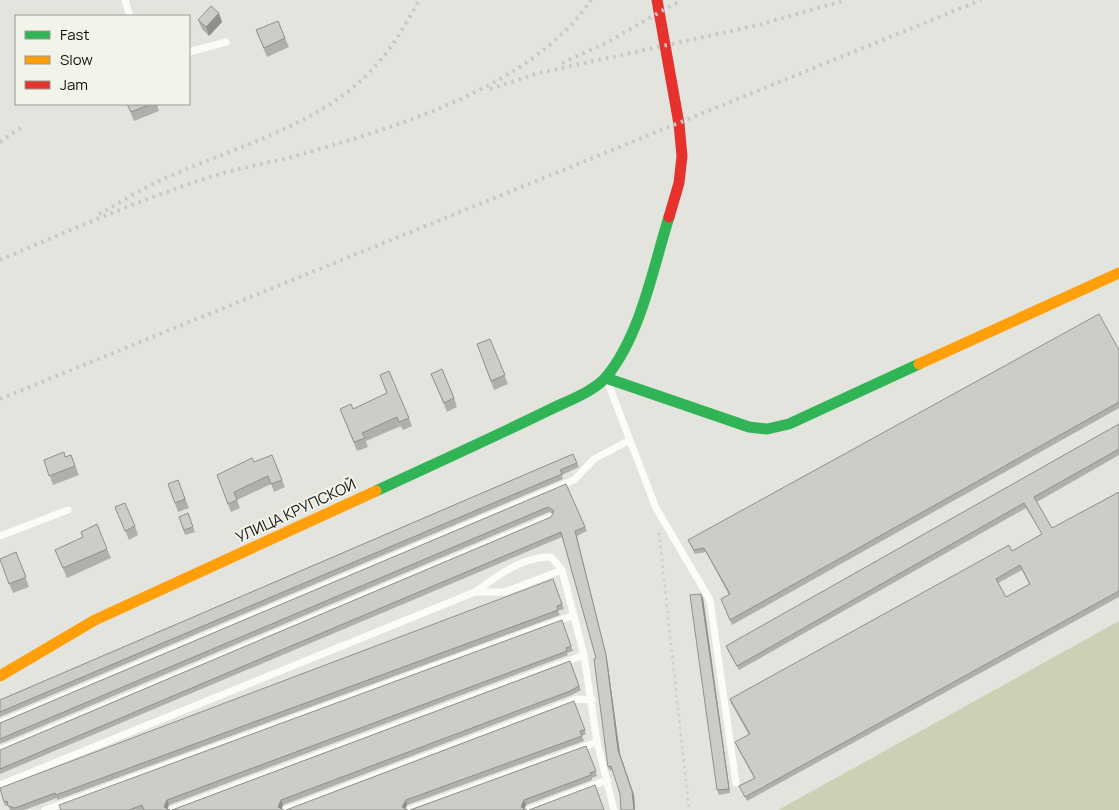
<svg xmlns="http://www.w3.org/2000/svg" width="1119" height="810" font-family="Manrope,sans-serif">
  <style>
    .green { fill: #ccd0b4 }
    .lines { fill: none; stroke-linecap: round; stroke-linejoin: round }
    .path { stroke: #cdcdcb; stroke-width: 2.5; stroke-dasharray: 2.5 4; stroke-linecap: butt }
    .lane { stroke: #fbfbfa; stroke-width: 7 }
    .fast { stroke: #30b455; stroke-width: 11 }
    .slow { stroke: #ff9f0a; stroke-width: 11 }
    .jam { stroke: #e5322d; stroke-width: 11 }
    .rail { stroke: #c7c7c6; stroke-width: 4; stroke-dasharray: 2.5 5; stroke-linecap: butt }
    .wall { fill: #afb0ac; fill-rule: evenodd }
    .shaded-wall { fill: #8f908c }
    .building { fill: #cccdc8; stroke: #8f908c; fill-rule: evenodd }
    .labels { text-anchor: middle; stroke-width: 4; stroke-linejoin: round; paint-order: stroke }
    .street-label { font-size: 15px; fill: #11110e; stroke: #f2f4e9 }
  </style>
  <rect width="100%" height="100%" fill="#e4e4df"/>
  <path class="green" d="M1119 621V810H778Z"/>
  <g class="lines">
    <path class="path" d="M659 533 689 810"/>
    <path class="lane" d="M125 0 130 16
      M189 52 226 42
      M608 383 656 508 710 600 736 783
      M0 536 68 510
      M476 592H505L562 570
      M0 723 574 480 594 459 630 440
      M0 750 551 517
      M0 785 475 592C499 575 521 557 551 557L562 570 584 655 597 742 614 810
      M45 810 574 615
      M171 810 584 655
      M285 810 577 699 592 700
      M409 810 597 742
      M528 810 607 780"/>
    <path class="fast" d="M606 378 749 427 767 429 789 424 919 364
      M376 491C434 464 492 438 549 410 567 401 594 392 607 376 641 334 653 268 669 217"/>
    <path class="slow" d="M919 364 1119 273
      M0 676 95 620 376 491"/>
    <path class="jam" d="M657 0 679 124 682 156 679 183 669 217"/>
    <path class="rail" d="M562 63 606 43 681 0
      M490 89 539 73 758 25 846 0
      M0 142 22 127
      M99 214C115 205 132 195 149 186 217 152 296 135 356 85 383 62 403 31 419 0
      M0 260C68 231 137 201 207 178 237 168 269 163 299 155 396 127 532 87 591 0
      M0 399 981 0"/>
  </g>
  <path class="wall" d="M198 20 222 22 209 36 202 29Z
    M256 30 285 38 289 47 267 57Z
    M127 104H157L159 111 134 121Z
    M490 339 508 384 494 390 477 344Z
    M1119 350V408L732 625 723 604 729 595 706 552 695 554 688 540Z
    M431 374 454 398 457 407 447 412Z
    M380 375 409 418 412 426 403 430 401 426 366 441 368 447 357 451 340 409H353L387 394Z
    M1119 424V455L1037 502 1052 528 1119 492V597L747 801 739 786 754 778 737 747 735 742 749 735 731 703 730 699 1012 551 1042 534 1026 508 739 670 728 651 726 646ZM1022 570 1029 584 1006 597 998 583Z
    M573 454 579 467 562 475 563 479 0 717V700Z
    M71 455 79 475 53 485 44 460 65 457Z
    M254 462 282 480 285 487 274 492 271 484 237 500 240 508 231 512 217 475Z
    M178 480 189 508 178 512 168 484Z
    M566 484 587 531 577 536 607 659 620 754 634 795 635 810H621L620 794 612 770 610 771 608 767 596 658 562 537 0 774V750L551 517 553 514 549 512 0 744V723Z
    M115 507 135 526 138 535 129 540Z
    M188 513 195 532 185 535 179 517Z
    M81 532 107 549 111 558 67 578 55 550 83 538Z
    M16 552 29 587 13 593 3 568Z
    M553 579 564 609 558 611 560 615 57 800V798L24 810H10L8 805 5 806 4 802Z
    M701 594 703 598 730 793 719 795 717 790Z
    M562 620 573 651 567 653 568 655 169 805 143 810H61Z
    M570 661 581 690 572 695 283 805 281 808 172 810Z
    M574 701 586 734 582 736 584 741 407 805 405 808 286 810Z
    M586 746 597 776 592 778V780L526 805 524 808 410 810Z"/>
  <path class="shaded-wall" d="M219 13 222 22 209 36 206 27Z
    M575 531 607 659 620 754 634 795 635 810H634L618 750Z
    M701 594 703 598 730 793 729 789Z
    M167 800 169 805 167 810 164 807Z
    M281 800 283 805 281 810 278 807Z
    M406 800 407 805 405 810 402 807Z
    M524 800 526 805 524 810 521 807Z"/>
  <path class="building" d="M211 6 219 13 206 27 198 20Z
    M278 21 285 38 264 48 256 30Z
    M127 104H151L131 112Z
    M1099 314 1119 350V402L730 620 721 599 730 594 704 548 694 550 688 540Z
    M490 339 505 375 491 381 477 344Z
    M442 369 454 398 444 403 431 374Z
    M389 371 409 418 399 422 397 417 362 433 365 438 354 442 340 409 351 404 353 409 387 393 380 375Z
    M1119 424V449L1034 497 1052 528 1119 492V591L745 797 739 786 755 778 735 742 750 734 730 699 1009 545 1012 551 1042 534 1024 503 737 666 726 646ZM1020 565 1030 584 1006 597 996 579Z
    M64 452 65 457 71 455 75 466 49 476 44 460Z
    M573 454 577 463 560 470 562 474 0 712V700Z
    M272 455 282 480 271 484 268 476 234 492 237 500 228 504 217 475 252 458 254 462Z
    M178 480 185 499 175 503 168 484Z
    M566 484 585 527 575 531 606 655 618 750 632 791 634 810H621L620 794 611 766 608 767 594 659 596 658 561 532 0 769V750L551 517 554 511 548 507 0 739V723Z
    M125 503 135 526 125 531 115 507Z
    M188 513 193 527 184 530 179 517Z
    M97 524 107 549 63 568 55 550 83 537 81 532Z
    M16 552 26 577 9 584 0 559Z
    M553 579 562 604 557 606 558 610 56 795 55 793 15 808 8 806 7 801 4 802 0 788Z
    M701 594 729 789 717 790 690 595Z
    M562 620 571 646 566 648 567 651 167 800 164 807 170 810H144L142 805 129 810H61L59 805Z
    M570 661 579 686 570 691 281 800 278 807 284 810H172Z
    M574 701 585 730 580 731 582 736 406 800 402 807 408 810H286Z
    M586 746 596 771 590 773 591 775 524 800 521 807 527 810H410Z
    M595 785 604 810H529Z"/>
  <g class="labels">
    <g class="street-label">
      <text transform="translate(296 511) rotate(-25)" y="5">УЛИЦА КРУПСКОЙ</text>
    </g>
  </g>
  <rect x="15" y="15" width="175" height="90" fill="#f2f4e9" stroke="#989991"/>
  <rect x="25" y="31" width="25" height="8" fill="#30b455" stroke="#989991"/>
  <text x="60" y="40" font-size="15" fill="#11110e">Fast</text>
  <rect x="25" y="56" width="25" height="8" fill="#ff9f0a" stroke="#989991"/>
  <text x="60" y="65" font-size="15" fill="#11110e">Slow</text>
  <rect x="25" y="81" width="25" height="8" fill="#e5322d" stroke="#989991"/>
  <text x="60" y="90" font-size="15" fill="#11110e">Jam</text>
</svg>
